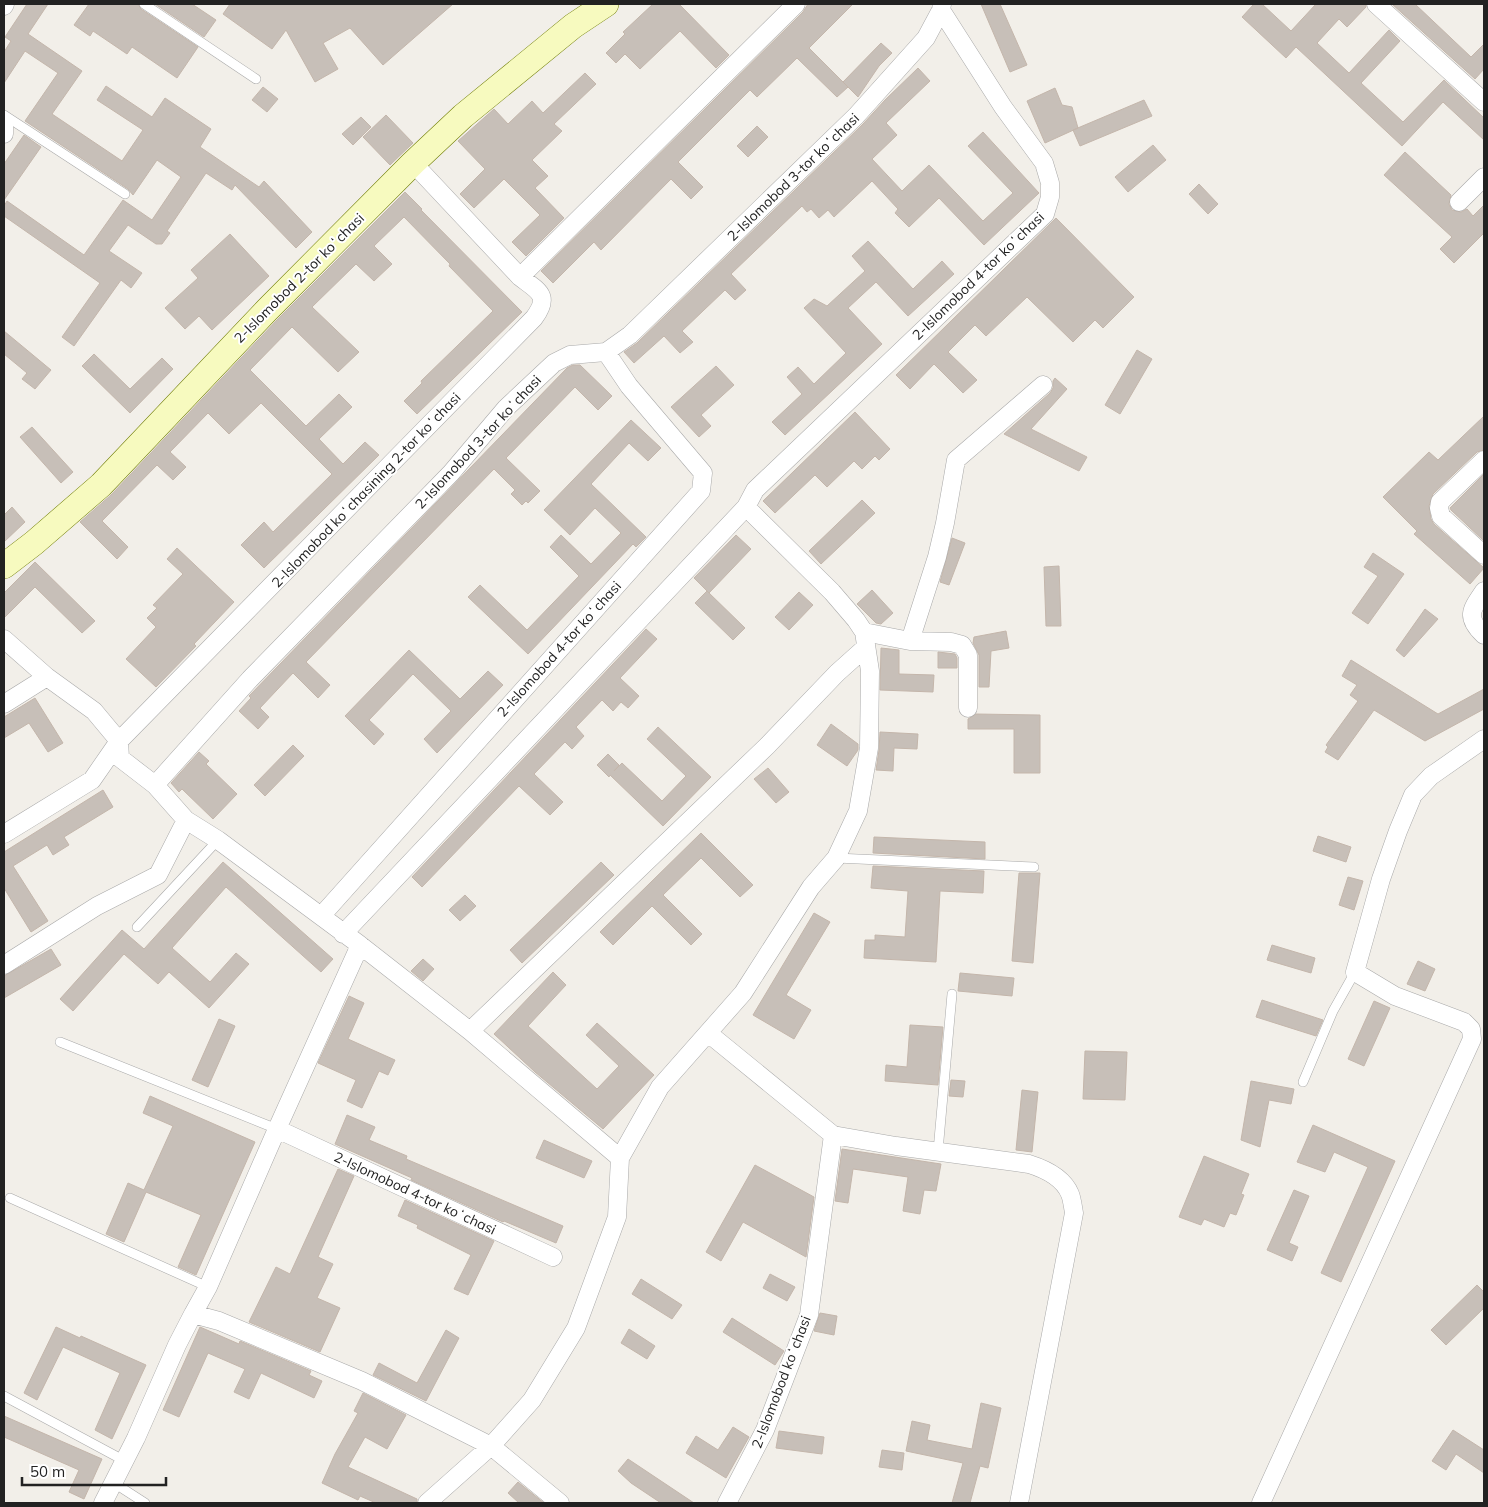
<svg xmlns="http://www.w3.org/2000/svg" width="1488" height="1507" font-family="Mulish,sans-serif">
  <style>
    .building { fill: #c7bfb8; stroke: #c4b6ab }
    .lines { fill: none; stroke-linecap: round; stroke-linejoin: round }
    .lane-casing { stroke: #a9a9a9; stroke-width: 10 }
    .street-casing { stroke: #a9a9a9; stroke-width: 19 }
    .secondary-casing { stroke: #707d05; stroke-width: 26 }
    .lane { stroke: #fff; stroke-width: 9 }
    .street { stroke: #fff; stroke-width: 18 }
    .secondary { stroke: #f7fabf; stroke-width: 25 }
    .labels { text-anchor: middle; stroke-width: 4; stroke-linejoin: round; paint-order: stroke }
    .street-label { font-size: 14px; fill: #222; stroke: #fff }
  </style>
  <rect width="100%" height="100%" fill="#f2efe9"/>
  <path class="building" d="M27 4H48L28 34 82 71 52 114 122 161 143 130 97 100 106 86 152 117 165 98 211 129 200 147 259 187 264 181 312 232 296 248 235 185 232 190 206 173 167 231 170 233 162 244H156L128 225 109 251 142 273 131 288 121 280 74 346 62 337 100 283 4 216V206L7 201 84 255 123 200 152 220 181 177 157 160 133 195 128 189 25 121 58 73 25 51 4 83V52L11 41 5 37Z
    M89 4H138L141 9 198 47 177 78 132 47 127 54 93 31 90 36 74 25Z
    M155 4H192L216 20 204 37Z
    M230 4H453L383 65 350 28 323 43 338 69 315 82 286 30 272 49 223 14Z
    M653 4H679L729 55 716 68 680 31 640 69 625 54 616 63 606 53 625 34 623 32Z
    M808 4H853L809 48 848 87 837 97 797 58 757 97 750 90 678 162 703 187 691 199 671 179 601 250 594 242 553 283 541 271 803 12Z
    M981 4H1000L1027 65 1010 72Z
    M1254 4H1262L1291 31 1316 4H1366V7L1347 27 1339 19 1317 43 1349 73 1389 30 1400 41 1361 83 1403 122 1444 80 1484 118V140L1443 102 1402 146 1296 47 1286 58 1242 17Z
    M1392 4H1415L1471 57 1484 44V69L1475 79Z
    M881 43 892 53 879 66 858 97 843 82Z
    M918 68 930 81 886 123 897 135 872 159 902 191 929 165 983 221 1013 193 968 146 983 132 1039 193 984 245 939 198 909 227 895 213 898 209 872 181 834 217 828 210 819 218 811 209 807 212 802 206 731 274 746 290 735 300 725 290 682 331 693 342 680 353 664 336 634 363 624 352 637 343 863 124 885 100Z
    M585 73 596 84 554 124 562 131 532 160 548 176 535 188 564 218 526 256 512 242 540 215 504 179 474 208 460 194 485 169 458 141 494 109 508 124 532 101 543 113Z
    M263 87 278 99 267 112 252 100Z
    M1055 88 1062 105 1072 107 1078 128 1045 143 1027 101Z
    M1144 100 1152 116 1080 146 1073 130Z
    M386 115 413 143 390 165 363 137Z
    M361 117 371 127 353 145 342 134Z
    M757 126 768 137 748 157 737 146Z
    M24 135 41 147 4 200V164Z
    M1153 145 1166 160 1128 192 1115 177Z
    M1405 152 1451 195 1449 204 1452 210 1461 212 1467 209 1473 216 1484 205V233L1454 263 1440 249 1452 237 1384 175Z
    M1199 184 1218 204 1208 214 1189 194Z
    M405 192 422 209 421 210 522 312 417 414 404 401 422 383 421 381 493 311 449 266 450 264 404 217 374 246 392 264 374 281 356 264 312 307 359 352 338 372 292 327 250 370 306 426 339 394 352 407 319 439 343 464 365 442 379 455 264 568 241 545 264 522 273 532 332 474 261 403 229 434 208 413 170 452 186 467 173 480 157 465 102 521 128 547 117 559 80 522 111 495 277 320Z
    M1056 218 1134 297 1103 328 1095 320 1073 342 1027 297 986 336 975 325 948 352 977 380 963 393 934 364 910 389 896 375Z
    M230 234 269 276 212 330 199 316 185 329 165 308 198 278 191 270Z
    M868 241 913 289 942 261 954 274 908 316 876 282 848 308 882 344 785 435 772 422 802 394 787 377 798 367 814 384 846 353 804 308 814 299 827 306 865 271 852 256Z
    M4 331 51 370 35 389 22 379 27 373 4 354Z
    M1137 350 1152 359 1120 414 1105 405Z
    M94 354 130 389 162 358 173 369 130 413 82 366Z
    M573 365H580L612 396 598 410 575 387 506 458 540 491 528 503 526 501 522 505 511 494 515 490 494 469 306 662 330 685 318 698 293 673 260 708 269 717 258 729 239 711 251 698 249 696 533 403 567 368Z
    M716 366 734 385 701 415 711 426 699 437 671 407Z
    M1055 378 1067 389 1031 429 1087 457 1079 471 1004 434 1050 393 1053 388V381Z
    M855 412 890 449 879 460 875 456 862 469 854 461 827 487 815 475 775 513 763 501Z
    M1484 416V450L1477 452 1433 494 1429 506 1431 519 1434 524 1484 568 1470 584 1414 534 1417 531 1383 497 1429 452 1438 460Z
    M631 420 661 448 648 461 629 443 591 484 646 537 636 547 633 544 528 654 468 597 480 585 527 630 579 576 550 547 561 535 591 564 621 533 595 508 570 535 544 510Z
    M32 427 73 472 61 483 20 437Z
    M1484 474V541L1451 510 1450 508Z
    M862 500 875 513 821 564 809 551Z
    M12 507 25 522 4 542V515Z
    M736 535 751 549 709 593 694 578Z
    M952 538 965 543 949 585 940 582Z
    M177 548 234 602 194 644 196 646 156 687 126 659 156 627 147 618 157 608 153 605 183 574 167 559Z
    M1373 553 1404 574 1368 624 1352 613 1378 576 1364 567Z
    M35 562 95 621 82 633 35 587 4 618V593Z
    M1059 566 1061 626H1046L1044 567Z
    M872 590 893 613 881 624 876 623 857 604Z
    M707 591 745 628 733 640 695 603Z
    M799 592 813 605 789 630 775 617Z
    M1425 609 1438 619 1404 657 1396 650Z
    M646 629 657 639 620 678 639 696 628 708 621 702 613 711 602 700 576 727 584 736 572 749 565 742 534 774 563 802 550 815 519 786 422 887 412 877Z
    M1006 631 1009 648 991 651 989 687H979V655L973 643 974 637Z
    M881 648 899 650V674L934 675 933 692 880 690Z
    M409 650 460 699 488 671 503 685 437 753 424 739 451 711 413 674 369 720 384 734 374 745 345 716Z
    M938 652 955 654 957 658V668H938Z
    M1351 660 1438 714 1484 689V709L1425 741 1374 710 1338 760 1325 752 1328 747 1326 745 1358 701 1350 695 1357 685 1342 676Z
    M35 698 63 743 48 752 29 723 4 738V717Z
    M976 714 1040 715V773H1014V729H968V719Z
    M831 724 858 744V750L847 766 817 745Z
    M658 727 711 777 663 826 610 775 609 777 597 765 608 754 619 765 614 771 622 763 662 801 686 776 647 739Z
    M880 732 918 734 917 749 894 748 893 771 876 770 879 750Z
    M293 745 304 756 265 796 254 785Z
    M199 752 209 761 206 764 237 794 213 819 182 789 179 792 171 783Z
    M768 768 789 792 776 803 754 779Z
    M103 790 113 807 64 837 69 845 53 855 47 845 13 866 48 921 31 932 4 888V852Z
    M701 833 753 885 740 897 701 858 663 895 702 934 691 945 652 906 613 945 600 932Z
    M1318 836 1351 847 1346 862 1313 851Z
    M874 837 985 842V859L873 853Z
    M223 862 333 959 321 972 226 887 172 948 210 982 236 953 249 964 209 1008 169 972 158 984 124 954 73 1011 60 999 122 930 144 949Z
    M601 862 614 875 522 963 510 950Z
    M873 866 984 871 983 893 940 891 936 962 864 958 865 940H875V935L905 937 908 891 871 888Z
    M1019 873H1040L1033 963 1012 961Z
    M1348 877 1363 881 1354 910 1339 905Z
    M465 895 476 906 460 921 449 910Z
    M814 913 830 922 786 995 811 1010 794 1039 753 1015Z
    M1272 945 1315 958 1311 973 1267 960Z
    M51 949 61 965 4 998V976Z
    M423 959 434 969 423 981 411 971Z
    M1418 961 1435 969 1425 991 1407 984Z
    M553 972 566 985 528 1026 597 1089 619 1066 586 1035 597 1023 654 1075 603 1129 535 1072 494 1034Z
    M960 973 1014 978 1012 996 958 991Z
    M349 996 364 1003 348 1039 395 1060 388 1075 379 1071 362 1108 347 1101 356 1080 318 1063Z
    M1262 1000 1323 1020 1316 1036 1256 1017Z
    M1374 1001 1390 1008 1364 1066 1348 1059Z
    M219 1019 235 1026 208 1087 192 1080Z
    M910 1025 943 1027 938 1085 885 1081 886 1065 907 1067Z
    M1085 1051 1127 1052 1125 1100 1083 1099Z
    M951 1080 965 1081 963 1097 949 1096Z
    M1251 1081 1294 1089 1291 1104 1269 1100 1260 1147 1241 1140Z
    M1022 1090 1038 1092 1032 1152 1016 1150Z
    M150 1096 255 1142 196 1275 178 1267 201 1215 146 1192 124 1242 106 1234 128 1183 144 1190 173 1126 143 1113Z
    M347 1115 375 1127 369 1140 407 1156 406 1159 563 1226 556 1243 504 1221 503 1222 411 1180 412 1178 335 1144Z
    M1313 1125 1395 1161 1341 1282 1321 1273 1368 1167 1334 1152 1325 1172 1297 1162Z
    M544 1140 592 1161 584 1178 536 1158Z
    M842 1149 941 1164 936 1191 924 1190 920 1214 903 1211 908 1177 853 1169 848 1203 835 1201Z
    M1204 1156 1249 1174 1241 1194 1244 1195 1236 1215 1230 1213 1224 1227 1204 1219 1201 1225 1179 1217Z
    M755 1165 814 1197 806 1257 743 1222 721 1261 706 1252Z
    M338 1169 354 1176 318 1257 333 1264 317 1298 340 1308 320 1352 249 1322 276 1267 290 1274Z
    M1294 1190 1309 1196 1289 1243 1298 1247 1292 1261 1267 1250Z
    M405 1200 494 1241 468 1295 454 1289 471 1255 417 1228 418 1225 398 1216Z
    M770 1274 795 1287 787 1301 763 1288Z
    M641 1279 682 1305 672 1319 632 1294Z
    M1477 1285 1484 1292V1308L1446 1345 1431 1330Z
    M820 1313 837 1316 834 1335 814 1331Z
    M732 1318 784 1351 775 1365 723 1332Z
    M56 1327 80 1338 81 1336 146 1365 112 1439 95 1430 120 1373 63 1347 37 1400 24 1393Z
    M200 1327 239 1344 240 1341 311 1371 309 1375 322 1381 314 1398 261 1373 249 1399 234 1392 245 1369 208 1353 179 1417 163 1410Z
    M629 1329 655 1346 647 1359 621 1343Z
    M446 1330 459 1338 426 1401 373 1375 379 1363 417 1383Z
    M363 1393 406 1415 387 1449 365 1437 348 1467 417 1499V1503H376L360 1496 358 1500 322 1483 335 1454 358 1413 354 1411Z
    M981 1403 1001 1408 988 1468 980 1466 970 1503H952L963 1463 906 1451 912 1421 930 1425 927 1440 972 1449Z
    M4 1416 102 1459 84 1499 69 1492 79 1470 4 1437Z
    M733 1427 749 1437 726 1478 686 1453 696 1436 718 1450Z
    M1453 1430 1484 1450V1473L1456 1454 1446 1470 1432 1461Z
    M779 1431 824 1437 822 1454 776 1448Z
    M882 1450 904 1453 902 1470 879 1467Z
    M628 1459 694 1503H661L631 1483 618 1471Z
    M518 1482 544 1503H519L508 1493Z"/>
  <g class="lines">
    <defs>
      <path id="lane" d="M144 4 256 79
        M4 115 125 194
        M836 858 1034 867
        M137 927 218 840
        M60 1042 277 1129
        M1303 1082 1333 1011 1355 972
        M938 1151 952 994
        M10 1198 208 1287
        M4 1396 125 1461
        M114 1483 145 1503"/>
      <path id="street" d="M1376 4 1484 102
        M4 6 5 4
        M4 125V134
        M1459 202 1484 177
        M520 277 796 4
        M1484 460 1440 502 1439 508 1441 516 1484 555
        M746 507 755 490 1045 214 1050 197V183L1044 163 1003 107 941 10
        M1484 591C1471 610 1465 617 1484 635
        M864 632 910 641 951 642 962 645 968 655V708
        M4 639 47 677 94 711 119 741
        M910 641 937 557 945 523 956 460 1043 385
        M4 704 47 677
        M119 741 120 758 155 785 186 820 218 840 360 945 470 1031 620 1158
        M155 785 250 679 451 473 506 408 554 363 570 355 606 352 630 335 856 116 926 38 941 10 942 4
        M4 834 92 780 119 741 534 318C551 295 538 291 520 277L413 163
        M322 915 701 491 703 473 629 386 606 352
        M343 934 746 507 832 592 856 620 864 632 870 671 869 748 858 811 836 858 811 887 743 993 660 1087 620 1158 617 1217 576 1328 532 1400 491 1446 427 1503
        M4 965 97 906 158 875 186 820
        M470 1031 767 746 837 673 866 647
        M708 1033 833 1135 896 1146 1029 1164C1045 1169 1063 1177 1070 1194 1072 1199 1073 1207 1074 1213L1019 1503
        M277 1129 553 1257
        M193 1314 208 1287 277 1129 360 945
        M103 1503 136 1438 177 1345 193 1314 219 1321 362 1381 491 1446 560 1503
        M727 1503 765 1430 809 1315 833 1135
        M1261 1503 1472 1039 1471 1029 1464 1022 1395 996 1355 972 1381 879 1398 831 1413 795 1431 776 1484 739"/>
      <path id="secondary" d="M4 566 34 543 101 485 267 310 413 163 463 116 573 26 606 4"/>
    </defs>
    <use href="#lane" class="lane-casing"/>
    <use href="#street" class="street-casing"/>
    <use href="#secondary" class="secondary-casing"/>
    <use href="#lane" class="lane"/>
    <use href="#street" class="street"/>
    <use href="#secondary" class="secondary"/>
  </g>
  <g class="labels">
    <g class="street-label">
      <text transform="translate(793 177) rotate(-44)" y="5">2-Islomobod 3-tor koʻchasi</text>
      <text transform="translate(978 276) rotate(-44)" y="5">2-Islomobod 4-tor koʻchasi</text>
      <text transform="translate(299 278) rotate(-45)" y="5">2-Islomobod 2-tor koʻchasi</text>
      <text transform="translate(478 442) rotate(-47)" y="5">2-Islomobod 3-tor koʻchasi</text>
      <text transform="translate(366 490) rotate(-46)" y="5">2-Islomobod koʻchasining 2-tor koʻchasi</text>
      <text transform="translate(559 649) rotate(-48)" y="5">2-Islomobod 4-tor koʻchasi</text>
      <text transform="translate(415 1193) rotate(25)" y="5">2-Islomobod 4-tor koʻchasi</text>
      <text transform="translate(781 1382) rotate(-69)" y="5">2-Islomobod koʻchasi</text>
    </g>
  </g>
  <rect width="1488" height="1507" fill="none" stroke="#222222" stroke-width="10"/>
  <path d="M22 1477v8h144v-8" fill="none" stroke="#222222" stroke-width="2.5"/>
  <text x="30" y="1477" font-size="15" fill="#222222" stroke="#ffffff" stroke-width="4" paint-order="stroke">50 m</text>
</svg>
